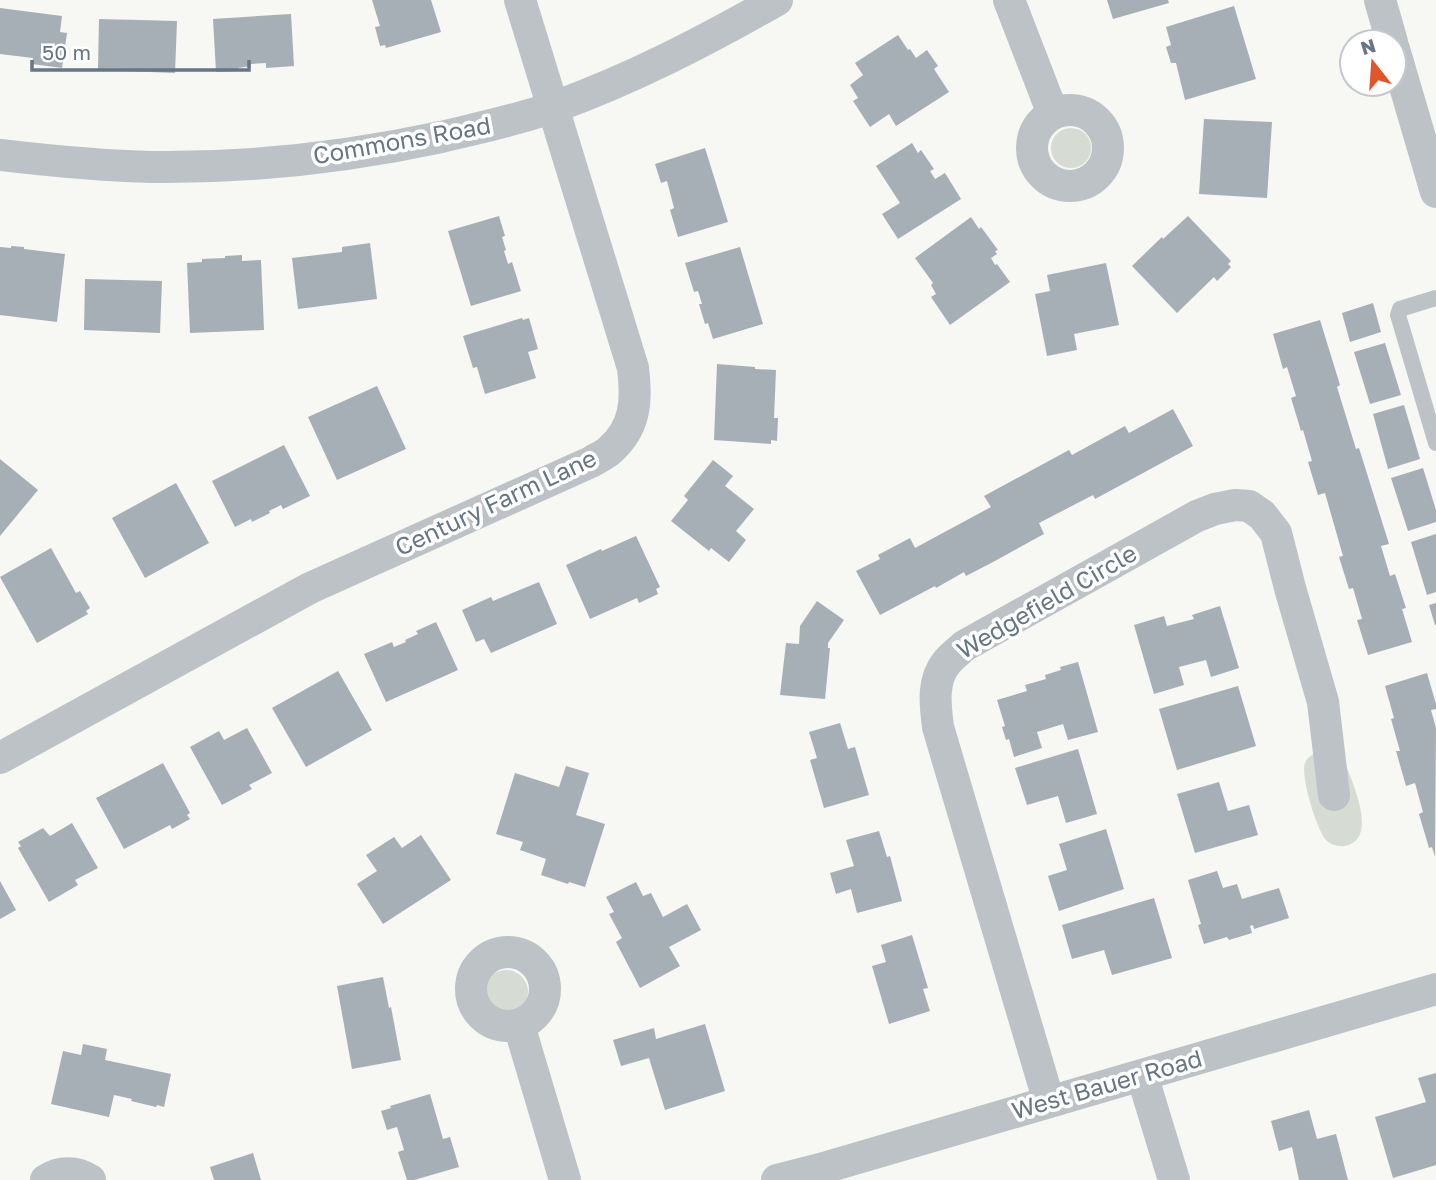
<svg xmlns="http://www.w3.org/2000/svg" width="1436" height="1180" font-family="'Golos Text',sans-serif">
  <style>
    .green { fill: #d6dbd3 }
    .building { fill: #a6afb5 }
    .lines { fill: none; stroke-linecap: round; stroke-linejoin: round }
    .lane { stroke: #bdc2c6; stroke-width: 16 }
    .street { stroke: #bdc2c6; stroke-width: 32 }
    .labels { text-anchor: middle; stroke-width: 7; stroke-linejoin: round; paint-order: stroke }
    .street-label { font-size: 24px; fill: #667684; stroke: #fff }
  </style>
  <rect width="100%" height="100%" fill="#f7f7f3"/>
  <path class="green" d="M1051 148a20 20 0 1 1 40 0a20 20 0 1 1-40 0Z
    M1321 750 1344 760C1351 780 1380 839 1345 846 1338 847 1331 845 1326 840 1317 831 1300 775 1305 763 1308 756 1315 753 1321 750Z
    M484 992a22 22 0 1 1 44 0a22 22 0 1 1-44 0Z"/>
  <path class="building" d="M372 0H431L441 32 386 48 385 45 380 46 375 27 380 26Z
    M1107 0H1168L1169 3 1113 19Z
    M1234 6 1256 79 1185 100 1176 63H1171L1166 47 1171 45 1166 27Z
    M0 8 62 16 60 32 67 33 62 68 32 64 33 58 0 54Z
    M291 14 294 66 266 68V63L251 64V66L238 68V71L216 72 213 19Z
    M99 19 177 21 175 73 98 70Z
    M898 35 908 50 910 49 916 58 927 50 938 66 934 69 949 92 896 126 889 114 870 127 853 101 858 98 850 85 863 75 855 63Z
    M1204 119 1272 122 1267 198 1199 194Z
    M912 143 918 153 921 150 934 169 930 171 935 179 945 173 961 199 898 239 882 214 900 203 876 166Z
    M705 148 728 222 678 237 670 210 674 208 667 181 661 183 655 164Z
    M499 216 505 236 502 237 506 250 504 251 508 264 512 262 521 291 471 306 448 231Z
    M1188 216 1231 261 1228 264 1231 267 1217 281 1214 277 1177 313 1132 266 1162 237 1163 239Z
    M971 217 979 229 981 227 998 250 995 251 997 254 991 258 995 265 997 264 1010 282 950 325 931 297 936 294 931 285 933 283 915 258Z
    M370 243 377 299 298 309 292 258 342 252V247Z
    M11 246 24 247V249L65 254 57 322 0 315V247L11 248Z
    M740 247 763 324 713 339 708 323 705 324 699 304H702L698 291 694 292 685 263Z
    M242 255V261L261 260 264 330 190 333 187 263 202 262V259L225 258V256Z
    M1106 263 1119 325 1074 334 1077 350 1047 356 1035 294 1050 291 1047 275Z
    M85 279 162 281 160 333 84 330Z
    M1373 303 1381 332 1350 342 1342 313Z
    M522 318 523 320 529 318 538 349 528 352 536 378 485 394 477 367 473 368 463 336Z
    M1320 320 1340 385 1337 387 1356 449 1359 448 1389 544 1381 546 1390 576 1395 574 1406 608 1402 609 1412 642 1368 655 1357 620 1362 619 1353 588 1349 589 1339 557 1343 556 1325 493 1318 495 1308 462 1312 461 1303 430 1301 431 1291 398 1296 396 1287 367 1283 369 1273 334Z
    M1385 343 1401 395 1370 404 1354 352Z
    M717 364 755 367V369L776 370 774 418H778L777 441 771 440V444L714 440Z
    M377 386 406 449 337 480 308 417Z
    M1404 405 1420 459 1388 469 1373 414Z
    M1173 409 1193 446 1095 499 1093 495 1039 523 1044 534 993 562 966 576 964 572 936 588 935 586 880 615 856 571 880 559 878 555 910 538 915 548 991 507 984 496 1069 450 1072 455 1125 426 1129 433Z
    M284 445 310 496 283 509 281 505 269 511 270 513 252 522 251 519 235 527 212 481Z
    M0 459 38 490 0 536Z
    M713 460 733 476 725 486 754 509 736 531 746 540 729 562 711 548 709 551 671 521 688 500 684 496Z
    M1423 468 1436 510V522L1408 531 1391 478Z
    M176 483 209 543 145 578 112 518Z
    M1436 534V592L1427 595 1411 542Z
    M636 536 660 587 656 589 658 594 639 603 637 598 590 619 566 565 601 549 602 551Z
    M51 548 76 593 80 591 90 608 86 611 88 614 37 643 0 577Z
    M539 582 557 624 491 653 484 639 476 642 462 610 491 597 493 601Z
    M817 601 844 620 828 643V648H830L825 699 780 695 786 643 799 644 800 626Z
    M1436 603V625H1435L1429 605Z
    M1220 606 1239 668 1211 677 1206 660 1179 667 1184 685 1154 694 1134 625 1164 616 1167 626 1194 619 1192 615Z
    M436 622 458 670 386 702 364 654 392 642 394 647 406 642 405 640 418 634 416 631Z
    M1078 662 1098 732 1068 740 1063 724 1037 732 1042 748 1014 757 1009 739 1006 740 1002 727 1005 726 997 700 1027 691 1025 685 1046 679 1045 675 1061 670 1060 667Z
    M338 671 372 730 306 767 272 708Z
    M1427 673 1436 704V709L1431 710 1436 728 1435 857 1432 847 1429 848 1419 814 1423 812 1415 783 1406 786 1396 751H1400L1391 719 1394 718 1385 686Z
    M1238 686 1256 746 1177 770 1159 709Z
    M840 723 848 749 855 747 869 795 824 808 810 760 817 758 809 732Z
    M247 728 272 773 249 785 252 789 222 805 190 747 219 731 224 740Z
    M1078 749 1097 814 1066 823 1058 796 1027 805 1015 768Z
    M163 763 190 813 187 815 190 819 172 829 170 825 124 849 96 798Z
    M566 766 589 773 576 815 605 824 585 887 569 882 568 884 541 875 546 859 520 850 523 842 496 834 515 773 559 787Z
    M1219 782 1228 811 1249 805 1258 835 1195 853 1177 794Z
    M72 823 98 868 75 880 78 885 49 902 18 848 21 846 18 842 43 828 50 836Z
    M1106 829 1124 889 1059 911 1048 876 1067 870 1059 844Z
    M879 831 887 857 890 856 902 901 857 913 851 889 836 894 830 873 854 866 846 840Z
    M421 835 451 880 383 924 357 884 377 871 366 855 394 837 402 848Z
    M1217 871 1223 888 1237 884 1242 899 1279 888 1289 918 1254 929 1253 925 1250 926 1252 933 1229 940 1227 937 1204 944 1198 925 1201 924 1188 880Z
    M0 881 16 910 0 919Z
    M636 882 643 896 651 893 663 917 687 904 701 930 669 947 680 966 640 988 616 942 622 938 609 914 614 912 606 897Z
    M1154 898 1172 958 1112 975 1104 950 1072 959 1062 925Z
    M912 935 928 988 923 989 930 1011 889 1024 872 966 886 962 881 945Z
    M383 977 389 1008 391 1007 401 1060 352 1069 337 986Z
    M705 1024 725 1091 665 1110 649 1058 621 1066 613 1040 654 1028 656 1039Z
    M83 1044 107 1049 105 1060 171 1074 164 1107 157 1105 156 1107 131 1101 132 1099 114 1095 109 1117 51 1104 63 1051 81 1055Z
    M1436 1073V1165L1393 1178 1375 1117 1426 1102 1418 1078Z
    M430 1094 443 1139 450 1137 459 1167 414 1180H407L398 1152 404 1150 397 1127 387 1130 381 1111 391 1108 390 1106Z
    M1309 1110 1317 1139 1336 1134 1348 1180H1299L1292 1147 1279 1151 1271 1121Z
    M253 1153 261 1180H214L210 1167Z"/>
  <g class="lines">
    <path class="lane" d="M1436 298 1400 309 1398 315 1436 443"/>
    <path class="street" d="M1009 0 1053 114
      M1380 0 1392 42
      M1394 49 1436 192
      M1032 148a38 38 0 1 1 76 0a38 38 0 1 1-76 0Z
      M0 155C51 161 102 166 153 167 248 168 348 157 441 137 479 128 517 120 554 107 632 79 705 41 777 0
      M0 758 310 588 591 462C597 458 605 455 610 450 636 427 637 400 633 368L520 0
      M471 989a37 37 0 1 1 74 0a37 37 0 1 1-74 0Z
      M519 1025 565 1180
      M1142 1075 1174 1180
      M1049 1102 938 727C935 704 932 680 947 662 952 656 959 651 964 646L1197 516 1215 509 1235 505 1249 506 1262 515 1276 533 1290 588 1323 702 1334 795
      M46 1180C60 1171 76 1171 90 1180
      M777 1180 820 1169 1436 989"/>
  </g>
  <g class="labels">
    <g class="street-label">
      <text transform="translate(402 141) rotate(-10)" y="8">Commons Road</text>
      <text transform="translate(496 503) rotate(-25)" y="8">Century Farm Lane</text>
      <text transform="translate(1047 602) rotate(-30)" y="8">Wedgefield Circle</text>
      <text transform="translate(1107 1085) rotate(-16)" y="8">West Bauer Road</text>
    </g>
  </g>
  <g transform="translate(1373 63) rotate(343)"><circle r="33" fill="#ffffff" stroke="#c2c8ce" stroke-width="2"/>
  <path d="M0-5L12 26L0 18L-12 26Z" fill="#e0562a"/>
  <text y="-10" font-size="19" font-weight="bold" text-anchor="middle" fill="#667684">N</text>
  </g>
  <path d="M32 60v10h217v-10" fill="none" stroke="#667684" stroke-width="3.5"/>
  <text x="42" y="60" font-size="21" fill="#667684" stroke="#ffffff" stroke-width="5" paint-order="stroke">50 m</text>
</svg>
